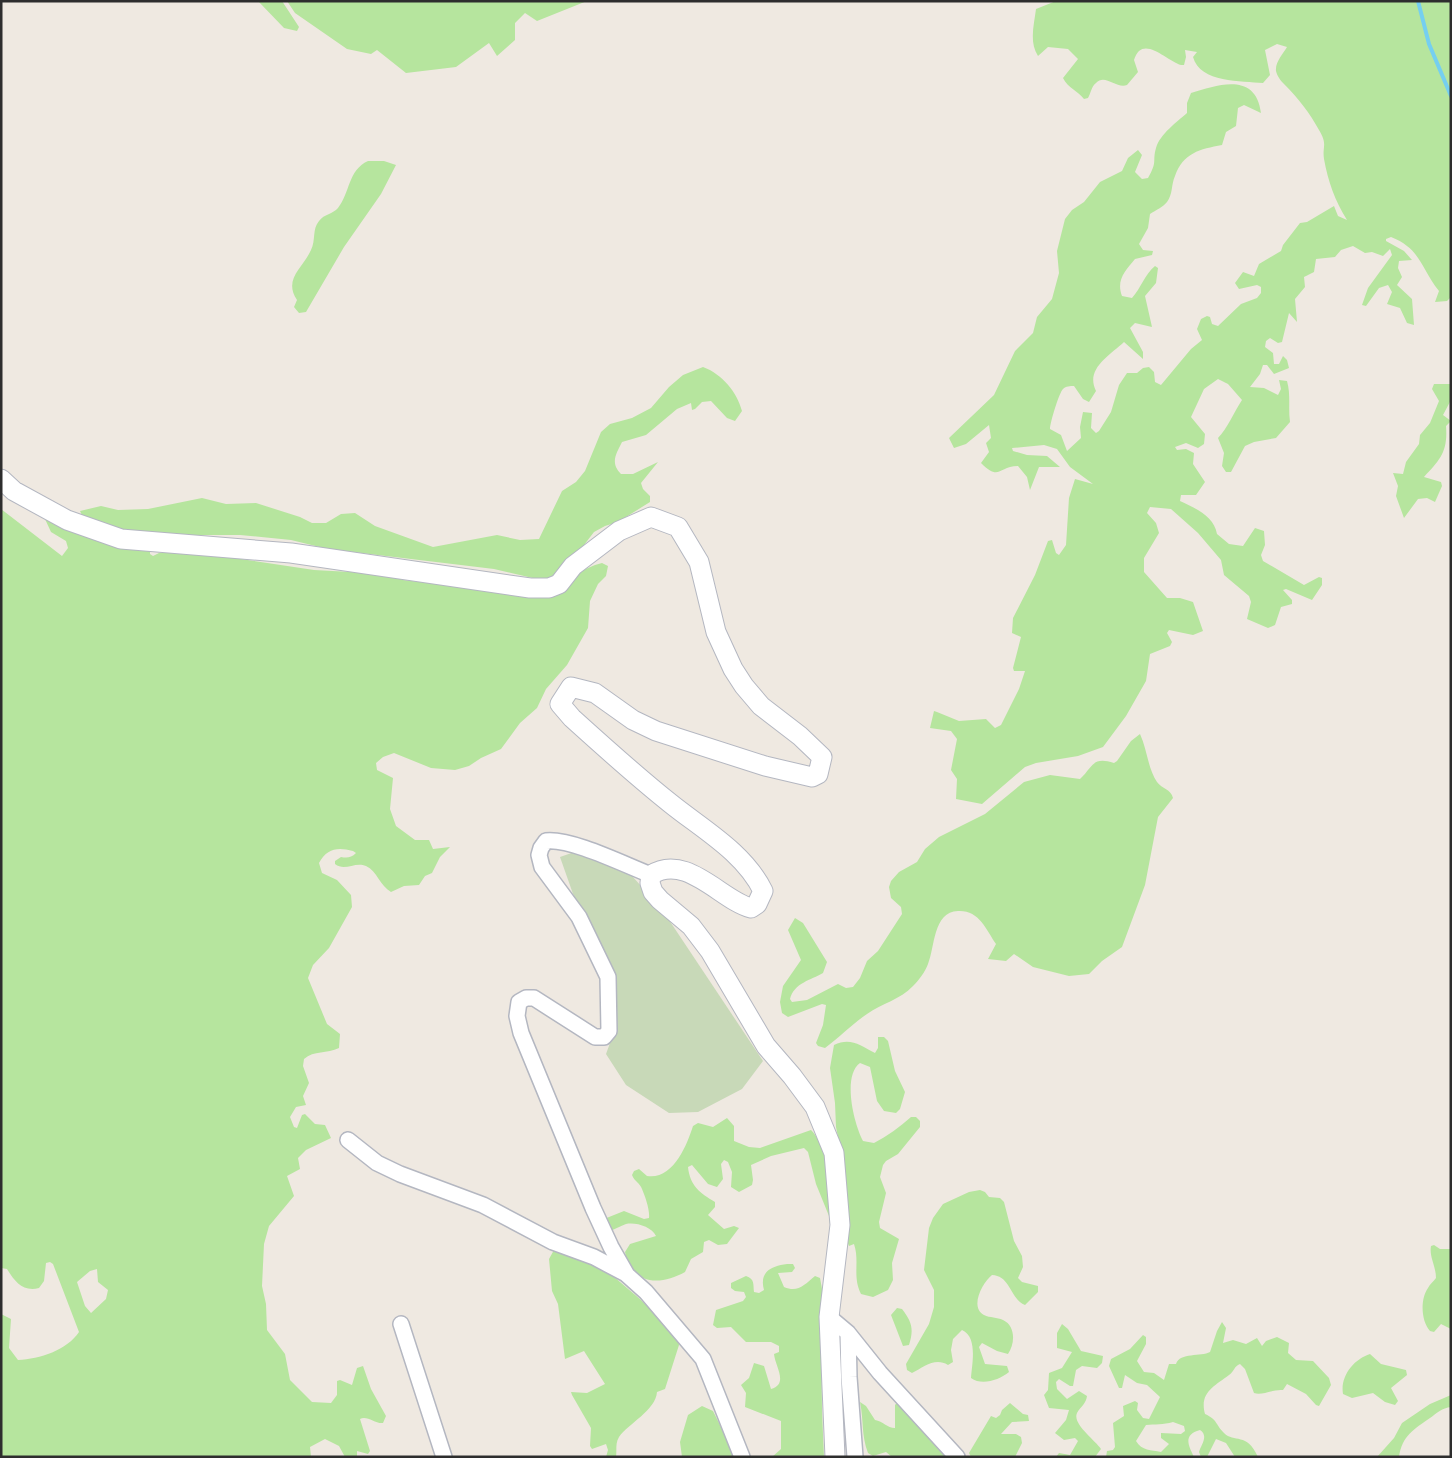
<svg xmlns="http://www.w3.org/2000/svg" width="1452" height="1458" font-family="'Archivo Narrow',sans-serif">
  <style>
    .green { fill: #b6e59e; fill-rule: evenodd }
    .cemetery { fill: #c8d9b8 }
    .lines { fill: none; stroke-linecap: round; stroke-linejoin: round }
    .stream { stroke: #75cff0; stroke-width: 4 }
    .minor-casing { stroke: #b4b7c1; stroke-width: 18 }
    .tertiary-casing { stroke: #b4b7c1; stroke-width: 21 }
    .minor { stroke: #fff; stroke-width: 15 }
    .tertiary { stroke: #fff; stroke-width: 19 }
  </style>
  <rect width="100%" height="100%" fill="#efe9e1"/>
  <path class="green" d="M258 1H282L299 27 297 31 284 28Z
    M287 1H587L537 21 525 13 515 23V40L497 56 489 43 456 67 406 73 377 50 371 54 347 49 295 13Z
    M1056 1H1451V297L1447 301 1435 302 1439 291C1420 267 1421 249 1391 237L1386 239V241L1404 251 1412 260 1399 261 1398 268 1402 277 1397 285 1412 299 1414 325 1407 323 1400 308 1387 304 1392 292 1388 285 1379 288 1366 306 1362 305 1368 288 1392 255 1390 249 1383 256 1372 252 1365 253 1353 246 1341 250 1335 257 1316 259 1314 272 1304 277 1305 287 1295 299 1297 322 1289 313 1282 342 1278 343 1270 338 1266 341 1265 347 1273 353 1274 364H1279L1283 356 1287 360 1289 368 1274 374 1267 365H1263L1260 374 1250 387 1264 388 1278 395 1281 389 1279 380 1287 381C1291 395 1288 408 1290 422L1276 438 1254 442 1245 446 1231 472H1226L1222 466 1224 453 1218 438C1227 429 1234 412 1242 400L1228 384 1218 379 1204 389 1191 417 1205 434 1204 444 1198 448 1186 443 1175 447 1177 450 1186 449 1194 453 1193 464 1205 482 1196 495H1181L1180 501C1195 508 1214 516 1217 534L1229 544 1243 546 1255 528 1264 531 1265 545 1261 555 1263 561 1304 585 1319 577 1322 578V585L1312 600 1286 589 1283 590 1292 600V604L1281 607 1275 625 1268 628 1247 619 1251 602 1249 596 1224 575 1221 560 1198 533 1171 509 1150 507 1147 513 1156 523 1159 533 1144 558V572L1167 598H1180L1193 602 1203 631 1193 635 1169 630 1167 633 1172 642 1170 646 1150 654 1146 681 1126 716 1103 747 1078 756 1036 763 1025 767 982 804 956 799 957 779 951 770 957 739 951 731 930 728 934 711 937 712 959 721 986 719 995 728 1001 725 1019 689 1025 671H1014L1013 668 1021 637 1012 633 1013 618 1035 575 1048 541 1052 540 1056 553 1059 555 1066 545 1069 498 1075 479 1093 484 1070 467 1057 449 1044 445 1012 448 1013 451 1027 455 1047 456 1060 467H1039L1030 490 1027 477 1018 466C998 466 1000 482 981 463L989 452 986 443 991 438 989 425 966 444 954 448 949 438 994 395 1015 351 1033 333 1037 317 1052 299 1059 273 1057 251 1065 219 1072 210 1084 202 1100 182 1122 171 1128 158 1138 150 1142 155 1135 172 1142 179 1148 178C1158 161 1152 162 1156 148 1160 134 1177 122 1187 113V103L1191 93C1219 84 1256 72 1261 113L1244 105 1238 108 1236 126 1226 132 1222 145C1200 149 1183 153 1175 176 1171 185 1173 194 1167 202 1163 207 1156 210 1150 214L1148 228 1139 244 1143 250 1153 251 1152 255 1135 259C1125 271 1116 280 1122 296L1132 298C1141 288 1145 274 1155 266L1158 268 1156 283 1145 296 1152 327 1135 323 1130 328 1143 352V359L1124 342C1109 356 1085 369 1096 391L1089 402 1083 399 1074 386C1070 386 1066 386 1063 389 1059 393 1050 423 1050 429L1061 435 1067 451 1081 438 1080 427 1083 412 1092 413 1091 428 1096 433 1099 431 1111 412 1119 385 1127 373H1137L1143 368 1149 367 1154 372 1155 382 1161 385 1191 349 1202 340 1197 329 1201 319 1207 316 1210 317 1212 324 1218 326 1241 304 1257 298 1261 293V287L1257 285 1239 289 1235 283 1243 272 1254 276 1259 264 1281 251 1283 245 1300 223 1307 222 1334 206 1338 216 1347 220C1335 201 1328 181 1324 159 1322 146 1328 145 1319 130 1309 112 1299 99 1284 84 1281 81 1277 76 1276 71 1275 62 1283 54 1287 47L1277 44 1265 50 1270 75 1263 83C1242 81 1200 83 1193 57L1197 52 1185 50 1186 57 1184 65H1181C1167 61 1142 33 1134 60L1138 72 1127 85C1116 89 1105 73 1096 83 1091 87 1091 93 1088 98L1084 99C1078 91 1068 88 1063 78L1078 59 1068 49 1048 47 1038 56C1029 42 1034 25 1036 9Z
    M368 161H384L396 165 381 194 344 247 306 312 299 313 294 307 297 300C283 279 303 268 311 250 316 240 312 229 319 221 324 214 333 214 338 208 350 193 348 170 368 161Z
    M703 367C722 374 737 392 742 411L735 421 727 418 711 401 702 402 695 409 692 410 691 403 677 409 646 435 622 442C616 454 610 463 621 474H633L658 462 641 483 643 489 650 496V502L618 522 605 526 594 532 564 571 549 579H537L494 569 328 549 291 540 240 535H134L83 517 80 511 101 506 118 510 148 509 202 498 226 504 256 503 300 517 312 523H326L341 514 355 513 375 526 433 547 497 535 520 540 539 539 562 491 576 482 585 471 601 432 610 424 632 418 651 408 669 387 683 375Z
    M1434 384H1451V400L1443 415 1451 421 1446 426C1448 452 1440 460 1424 477L1441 482 1442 486 1435 502 1427 498 1418 499 1404 518 1396 496 1398 486 1393 473 1403 474 1406 462 1419 444 1420 435 1430 423 1439 401 1432 389Z
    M1 509 62 556 68 548 66 541 51 532 45 519 79 530 94 540 150 551V554L153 556 159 553 187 551 314 570 388 574 403 580 499 591 581 571 595 565 602 563 608 566 606 576 598 584 590 601 588 628 567 665 546 689 537 708 520 723 501 749 481 758 469 766 455 770 431 768 394 753 383 757 376 763 377 770 393 778 390 809 396 826 415 840H429L433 849 450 847 440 857 432 873 425 876 419 885 404 886 391 892C380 886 377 871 366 866 355 861 345 872 335 864V861L341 857C347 858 351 858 356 853L353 851C338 847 327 848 319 863L322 873 337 880 351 895 352 907 329 948 313 965 308 978 327 1024 340 1034 339 1048C327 1054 314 1050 304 1059L303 1066 309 1083 303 1096 306 1105 296 1107 290 1117 294 1127 297 1128 302 1115 305 1114 315 1124 325 1125 331 1138 306 1150 298 1158 300 1169 287 1176 294 1196 269 1226 264 1244 262 1286 266 1304 267 1330 285 1354 290 1380 312 1402 331 1403 337 1395V1381L340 1380 352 1385 357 1368 363 1366 371 1389 386 1416 383 1423C375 1424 367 1415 360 1419L370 1451 368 1454 357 1451V1457H345L339 1446 325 1439 310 1447 311 1457H1V1314L11 1319 9 1348 18 1360C40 1359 67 1350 79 1332L53 1264 50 1262 46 1263 44 1281 39 1288C23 1292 15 1282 7 1269L1 1268ZM97 1269 98 1282 108 1290 106 1299 91 1313 85 1306 77 1282 90 1271Z
    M1140 734C1147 749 1148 769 1157 782 1162 789 1171 789 1173 798L1158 817 1145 885 1122 947 1102 961 1089 974 1069 976 1033 967 1014 954 1006 961 988 959 996 944C986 929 979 910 958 911 933 912 935 947 928 964 925 972 919 980 913 986 900 1000 882 1003 867 1014 852 1024 840 1037 825 1048L818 1046 816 1043 823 1025 826 1005 822 1004 788 1017 782 1013 780 1002 783 986 801 960 788 930 795 918 803 923 827 962 823 973C811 980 794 983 790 999L792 1002 807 1000 838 984 846 988 853 987 860 978 867 961 878 951 902 914 901 907 891 898 889 887 891 881 899 872 917 862 925 849 939 837 985 814 1024 782 1050 775 1080 779C1093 767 1092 756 1114 763L1117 761 1131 741Z
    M878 1037H884L888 1041 895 1071 905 1092 900 1109 896 1113 884 1111 877 1101 870 1067 860 1063C842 1076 854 1124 863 1141L874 1143C887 1136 900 1127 911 1117H916L920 1121V1127L898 1154 886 1161 883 1165 880 1177 886 1193 879 1222 880 1228 899 1239 892 1263 893 1280 888 1290 873 1297 861 1294C852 1276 860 1262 854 1244L849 1246 847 1241 843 1201 845 1172 836 1127 835 1103 830 1068 834 1045C850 1037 860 1045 875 1053L878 1048Z
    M727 1118 734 1126V1141L749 1147 760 1148 811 1130C829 1147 837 1209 831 1232L829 1216 816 1184 808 1152 804 1148 771 1156 751 1165 753 1180 752 1185 739 1192 731 1187 732 1172 728 1162 724 1160 721 1164 723 1179 717 1187 708 1184 692 1165 688 1167C690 1186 700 1193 715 1202V1207L708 1215 724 1229 734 1226 739 1228 727 1244 718 1245 709 1240 704 1242 703 1252 691 1259 685 1272C660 1286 632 1285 625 1252L630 1244 656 1236C652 1227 636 1222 626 1224 620 1226 616 1229 610 1231L604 1219 624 1211 644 1219 649 1218C650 1210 645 1196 642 1189 640 1183 634 1181 632 1175L634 1171 639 1169 647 1176C673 1180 687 1145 693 1126L698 1123 713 1127Z
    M980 1190 985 1192 989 1197 1000 1198 1004 1202 1014 1241 1022 1256 1023 1267 1018 1278 1022 1282 1038 1286V1292L1025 1305C1010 1299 1011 1276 992 1275 983 1282 969 1307 984 1315 990 1318 997 1317 1003 1320 1016 1326 1015 1344 1008 1354L997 1351 982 1343 979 1347 985 1364 1007 1366 1009 1372C999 1380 982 1386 971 1378 972 1364 978 1337 962 1330L953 1339 951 1350 953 1362 948 1365C935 1357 924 1367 912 1373L907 1370 906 1364 929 1324 934 1307V1290L924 1270 929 1228 933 1218 943 1204 969 1192Z
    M1434 1245 1440 1249H1451V1329L1441 1324 1434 1332 1430 1331C1421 1321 1420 1299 1428 1288 1430 1284 1433 1282 1436 1278 1436 1266 1429 1257 1431 1246Z
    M554 1250 599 1264 641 1300 678 1338 679 1345 665 1389 657 1392C656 1410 628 1424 619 1437 615 1443 617 1451 616 1457H606L608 1450 606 1444 592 1449 590 1446 591 1428 572 1395 571 1392 587 1393 605 1384 584 1351 565 1359 558 1304 552 1291 549 1259Z
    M787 1264H793L795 1268 792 1272 778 1273 784 1287C798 1293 804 1285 815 1276L820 1278C827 1309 823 1344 822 1375 821 1402 823 1430 824 1457H772L781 1449V1421L745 1407 746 1393 741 1385 749 1378 754 1363 764 1366 771 1389C789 1384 775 1366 774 1354L779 1352V1346L771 1342H746L731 1327 717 1328 713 1325 716 1310 743 1301 746 1297 744 1292 735 1291 731 1288V1283L746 1276C755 1279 753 1284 754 1292L759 1293 764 1290C759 1272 771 1266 787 1264Z
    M897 1308 902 1309C912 1322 914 1329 909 1345L903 1346 891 1315Z
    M1222 1322 1226 1328 1223 1343 1233 1340 1246 1344 1257 1338 1262 1346 1266 1341 1277 1337 1289 1343 1288 1353 1296 1360 1313 1361 1329 1378 1331 1385 1319 1406 1316 1405 1306 1394 1287 1384 1283 1390C1273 1389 1262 1396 1254 1393L1245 1369 1240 1364C1234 1366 1234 1372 1229 1375 1215 1386 1199 1392 1205 1414 1218 1420 1215 1424 1224 1433 1234 1443 1247 1432 1258 1457H1235L1226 1443 1216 1439 1207 1457H1201L1199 1452C1201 1445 1209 1436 1200 1430 1182 1435 1189 1446 1194 1457H1106L1107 1451 1113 1450 1115 1447 1113 1423 1124 1416 1123 1406 1135 1401 1138 1403 1137 1410 1143 1418 1149 1419 1160 1397 1147 1385 1137 1383 1125 1375 1122 1388H1119L1109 1366 1111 1359 1130 1349 1143 1335 1146 1337V1344L1137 1361 1144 1372 1154 1373 1164 1380 1169 1364H1176C1180 1352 1201 1357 1210 1352L1217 1331ZM1173 1422 1184 1426 1185 1431 1181 1434 1161 1433V1438L1169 1444 1161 1452C1151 1450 1142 1451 1136 1441L1146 1425C1155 1424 1163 1425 1173 1422Z
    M1062 1324 1068 1329 1081 1351 1103 1356 1102 1363 1097 1368 1082 1366 1076 1370 1073 1386H1070L1059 1379 1056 1382 1057 1389 1067 1399 1079 1391 1087 1396C1086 1404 1081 1406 1077 1413 1072 1424 1095 1440 1101 1449L1095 1457H1056L1059 1453 1070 1455 1078 1441 1075 1438 1064 1440 1055 1433 1066 1420 1069 1410 1049 1408 1044 1395 1048 1390 1049 1373 1062 1368 1072 1352 1057 1348V1333Z
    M1370 1354 1381 1364 1406 1370 1407 1375 1391 1388 1398 1401 1395 1405 1385 1402 1373 1393 1352 1398 1343 1394C1340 1376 1354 1359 1370 1354Z
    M1451 1395V1407C1442 1408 1437 1413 1430 1418 1414 1429 1402 1436 1399 1457H1377L1394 1438 1402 1423 1430 1404Z
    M900 1399 951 1457H892L886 1452 873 1456 868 1453C861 1434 864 1422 860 1402L866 1406 875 1420C883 1421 887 1428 895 1428V1405Z
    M1010 1403 1023 1414 1028 1415 1029 1421 1012 1422 1001 1434H1016L1021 1437 1022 1443 1015 1457H971L969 1453 991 1416 996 1418 1000 1415 1002 1410Z
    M702 1406 713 1411 736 1457H682L680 1442 688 1415Z"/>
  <path class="cemetery" d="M583 849 632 876 661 908 763 1061 742 1089 698 1112 669 1113 626 1085 606 1054 617 1024 614 980 584 925 560 857Z"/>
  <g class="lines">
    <path class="stream" d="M1418 1 1429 44 1451 96"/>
    <defs>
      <path id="minor" d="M651 875C625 865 571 838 546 841L541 848 539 855 542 867 579 917 608 977 609 1031 604 1037H595L534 998H526L519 1002 517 1016 521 1033 593 1208 611 1247 627 1275 646 1292 703 1359 742 1457
        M348 1140 377 1163 400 1174 483 1205 553 1242 594 1257 626 1274
        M829 1317 848 1333 880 1373 957 1457
        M401 1324 444 1457
        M848 1333 849 1377 855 1457"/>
      <path id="tertiary" d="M1 479 14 491 67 520 121 539 291 553 530 588H549L559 584 573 566 619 531 651 517 678 527 699 562 716 632 733 669 744 686 761 706 800 736 822 757 818 774 812 777 765 766 656 731 633 720 595 693 571 687 560 704 572 718C604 747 636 776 670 803 702 829 744 852 763 891L757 904 751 908C722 901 686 852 651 875L650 883 653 892 660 900 691 926 710 951 766 1046 792 1076 815 1107 834 1153 840 1225 829 1317 835 1457"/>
    </defs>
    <use href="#minor" class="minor-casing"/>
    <use href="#tertiary" class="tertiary-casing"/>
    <use href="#minor" class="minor"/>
    <use href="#tertiary" class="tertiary"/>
  </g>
  <rect width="1452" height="1458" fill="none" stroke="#2e2e2e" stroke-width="5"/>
</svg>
